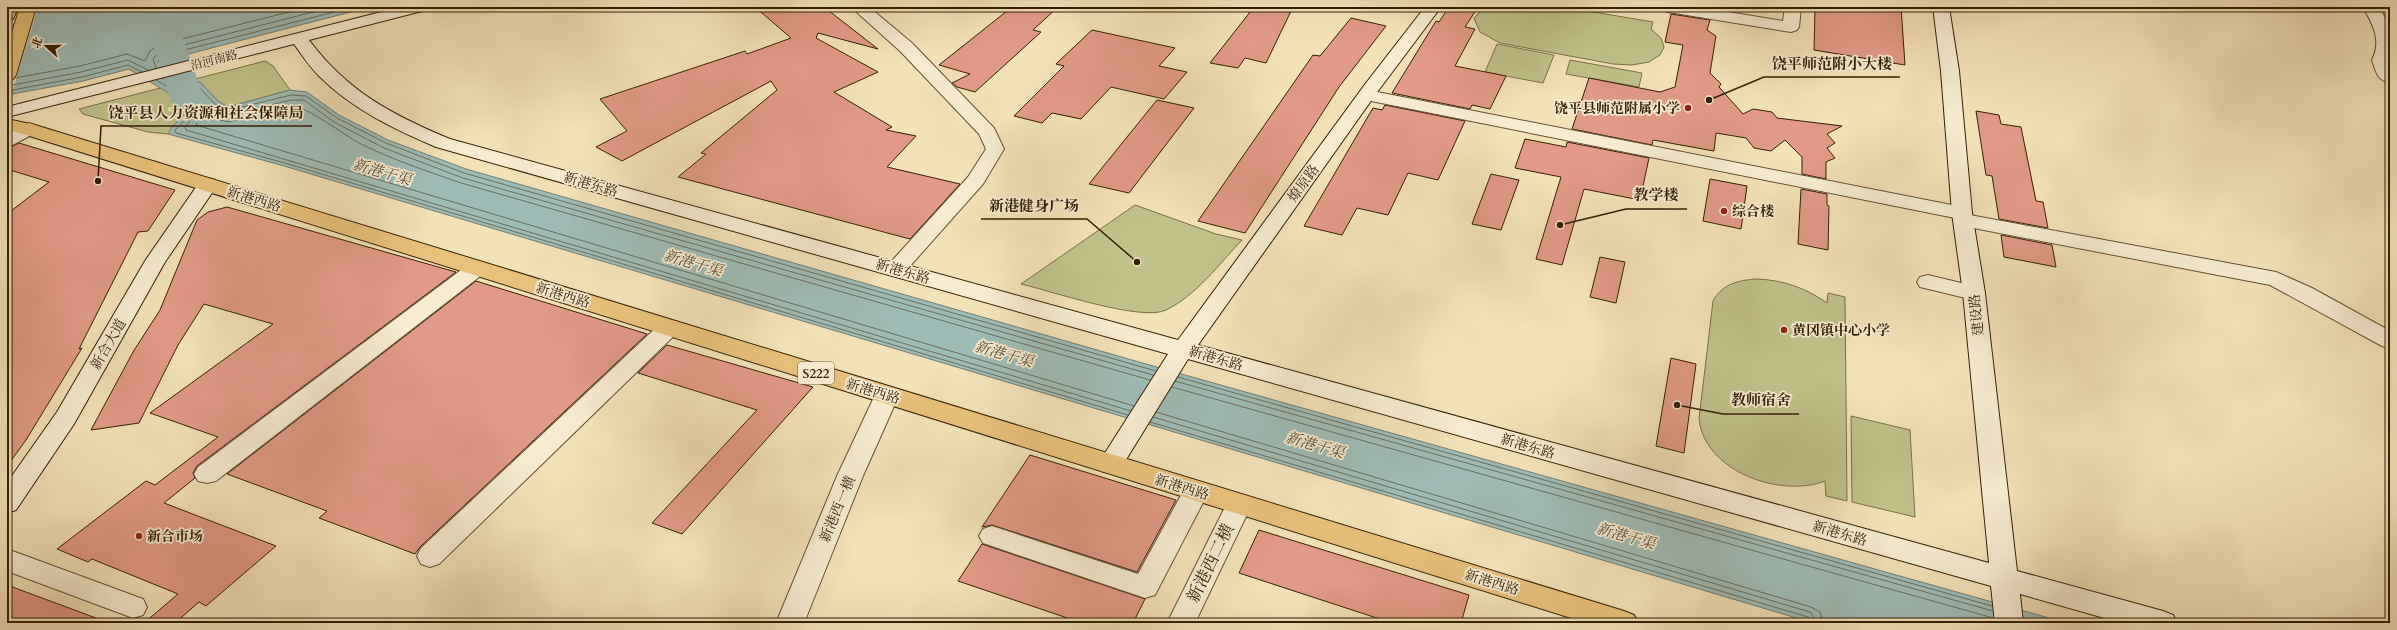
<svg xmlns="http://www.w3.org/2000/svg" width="2397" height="630" font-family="Cardo,'Noto Serif SC',serif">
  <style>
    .green { fill: #c1c28a; stroke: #7a7047 }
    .water { fill: #9ebcb6; stroke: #737d6f }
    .pier { fill: #f4e2b7 }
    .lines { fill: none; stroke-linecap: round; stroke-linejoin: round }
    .shore { stroke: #686d5d; stroke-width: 1 }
    .river { fill: #9ebcb6; fill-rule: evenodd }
    .building { fill: #e19a87; stroke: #331e04 }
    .minor-casing { stroke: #634f31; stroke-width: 2 }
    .tertiary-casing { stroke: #634f31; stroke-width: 2 }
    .secondary-casing { stroke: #331e04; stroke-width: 2 }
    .primary-casing { stroke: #331e04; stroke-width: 2 }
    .minor { fill: #f8ecd0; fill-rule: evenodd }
    .tertiary { fill: #f8ecd0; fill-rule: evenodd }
    .secondary { fill: #f8ecd0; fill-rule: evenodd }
    .primary { fill: #eac17c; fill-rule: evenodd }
    .poi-dot { fill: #8f2418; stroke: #f8ecd0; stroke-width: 1.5 }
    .labels { text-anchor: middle; stroke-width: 3.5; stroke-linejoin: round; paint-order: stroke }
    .far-street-label { font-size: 12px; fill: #331e04; stroke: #f8ecd0 }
    .shield { fill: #f8ecd0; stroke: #6e5c41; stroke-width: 1 }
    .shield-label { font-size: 13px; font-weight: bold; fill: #331e04 }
    .poi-label { font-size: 14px; font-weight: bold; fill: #331e04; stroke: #f8ecd0; text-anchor: start }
    .street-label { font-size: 14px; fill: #331e04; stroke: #f8ecd0 }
    .water-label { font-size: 15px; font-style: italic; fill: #534d39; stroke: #f8ecd0 }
    .near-street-label { font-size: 17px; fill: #331e04; stroke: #f8ecd0 }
    .leader { fill: none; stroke: #331e04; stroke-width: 1.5 }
    .callout-dot { fill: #331e04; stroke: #f8ecd0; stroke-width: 1.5 }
    .callout-label { font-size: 15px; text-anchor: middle; font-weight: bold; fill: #331e04; stroke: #f8ecd0; stroke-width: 3.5; stroke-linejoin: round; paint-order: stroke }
  </style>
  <rect width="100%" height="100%" fill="#f4e2b7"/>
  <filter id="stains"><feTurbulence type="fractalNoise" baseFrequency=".005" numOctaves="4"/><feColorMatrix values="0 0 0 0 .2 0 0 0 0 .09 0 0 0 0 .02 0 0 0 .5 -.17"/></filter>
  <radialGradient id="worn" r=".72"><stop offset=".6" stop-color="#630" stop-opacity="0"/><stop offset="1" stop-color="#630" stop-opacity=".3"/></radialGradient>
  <path class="green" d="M1485 7H1564L1653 22 1651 29 1661 38 1664 47 1660 55 1649 62 1632 65 1613 64 1500 43 1480 32 1474 18Z
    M1497 44 1554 55 1543 83 1485 72Z
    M1570 60 1642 73 1639 87 1566 74Z
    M265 61 273 66 290 90 228 107 186 113 168 134 148 132 83 114 79 109Z
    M1135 205 1216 234 1242 240C1219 264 1197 295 1166 310 1142 322 1051 291 1021 284Z
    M1757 279C1783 280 1806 288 1827 303L1828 293 1845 297 1847 501 1826 496 1825 481C1781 498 1705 472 1699 419L1713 301C1722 284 1739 280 1757 279Z
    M1851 416 1910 430 1915 517 1852 502Z"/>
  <path class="water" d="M7 7H370L161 61 201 83 218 101 228 107 290 90 307 92 339 115 388 140 466 169 1153 366 2067 623H1813L284 166 168 134 171 128 186 113 175 97 129 69 83 81 7 95Z"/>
  <path class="pier" d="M7 7H38L11 96 7 97Z"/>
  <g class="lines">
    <path class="shore" d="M163 66 158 61 161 56 354 7
      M156 68 153 59 160 51 333 7
      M177 75 198 86 215 104 226 111 291 95 306 96 337 118 386 143 464 173 1156 371
      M170 76 195 90 212 108 225 116 291 100H304L334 122 384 148 463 178 1153 375
      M15 78 80 66 127 54 145 61 150 51 158 45 309 7
      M162 78C177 87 194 97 194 116L185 127 186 130 1131 411
      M156 80C169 88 189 98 189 116L175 130 176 133 285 163 1128 415
      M7 86 81 72 128 60 148 70
      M7 91 82 77 128 65 142 72
      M1178 377 1992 606
      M1175 381 1993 611
      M1172 387 1993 618
      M1134 406 196 125 203 108 220 120 228 122 292 106C310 108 342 134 361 144 393 160 427 171 461 183L1150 380
      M1156 412 1811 607 1820 612 1823 623
      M1153 417 1810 612 1817 623
      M1150 422 1808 617 1812 623"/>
    <path class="river" d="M142 7H172L204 98 219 114 214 121 202 124 190 121 171 102Z"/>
  </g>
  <path class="building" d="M755 7H824L878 49 818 33 816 38 878 72 834 92 892 127 886 130 916 136 887 167 960 184 910 239 678 177 706 154 701 153 777 90 771 81 622 161 596 147 627 131 600 99 745 51 747 54 791 38Z
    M1012 7H1058L1033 30 1041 32 975 92 957 87 952 83 970 74 939 65Z
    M1254 7H1293L1266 63 1245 58 1238 68 1210 63Z
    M1449 7H1478L1465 27 1475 29 1455 66 1506 76 1490 109 1472 105 1470 109 1392 93 1436 21 1439 22Z
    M1830 7H1901L1905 65 1814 50 1815 9H1829Z
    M1671 14 1710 20 1707 30 1716 36 1710 73 1721 84 1719 87 1743 114 1753 109 1772 112 1777 118 1842 126 1827 134 1835 143 1827 148 1835 158 1826 162V179L1802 174V157L1785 140 1771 151 1754 148 1746 138 1716 133 1714 151 1653 140 1652 145 1572 129 1589 78 1660 92 1675 87 1683 45 1665 42Z
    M1351 18 1386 26 1339 87 1245 233 1198 221 1313 55 1320 56Z
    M1092 30 1175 48 1159 66 1187 72 1164 99 1111 87 1081 119 1052 113 1042 123 1014 116 1064 66 1056 64Z
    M1157 100 1194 108 1129 193 1089 184Z
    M1385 105 1465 121 1438 180 1408 173 1388 215 1357 208 1342 235 1304 226 1373 108 1382 110Z
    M1976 111 1999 115 2001 124 2021 127 2036 201 2043 202 2048 228 1999 219 1992 176 1986 175Z
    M1525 139 1566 147 1567 142 1649 158 1640 200 1584 189 1562 265 1536 259 1561 177 1515 168Z
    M19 143 175 190 148 231 138 232 79 349 82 348 26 440 7 466V214L49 182 7 169V149Z
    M1491 174 1519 180 1501 230 1472 224Z
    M1710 179 1747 186 1741 229 1703 221Z
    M1801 189 1827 194V205L1829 206 1828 250 1798 244Z
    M227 207 456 272 197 466 193 473 195 478 164 503 276 546 206 606 199 602 175 623H144L178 594 92 559 88 562 57 549 146 481 155 485 218 437 150 413 273 324 204 304 178 345 139 423 91 430 133 352 160 310 197 220 208 212Z
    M2001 235 2052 245 2056 267 2004 257Z
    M1600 257 1625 262 1616 303 1590 297Z
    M476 281 647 334 420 547 415 554 319 518 327 511 227 474Z
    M667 345 813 387 682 534 652 523 757 410 638 373Z
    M1671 358 1696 364 1684 453 1656 446Z
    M1030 455 1176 500 1137 572 992 525 982 527Z
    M1259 530 1469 595 1461 623H1392L1239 573Z
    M982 544 1145 599 1133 623H1082L958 581Z
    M7 585 104 621V623H7Z"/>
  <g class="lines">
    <defs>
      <path id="minor" d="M2363 7H2379L2390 27V83C2377 80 2376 72 2372 60 2382 40 2373 25 2363 7Z
        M29 123 35 125 38 129 35 133 7 148V134Z
        M476 262 483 264 487 269 483 274 216 481 207 483 198 481 194 474 198 467 469 264Z
        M1928 275 1982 288 1985 293 1982 298 1974 300 1920 287 1917 282 1920 277Z
        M670 320 678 322 681 327 678 332 439 564 430 567 421 564 417 556 421 548 662 322Z
        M1196 481 1205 484 1209 491 1155 595 1145 598 983 543 979 536 983 529 992 526 1138 574 1187 484Z
        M7 549 143 599 147 607 143 615 133 618 7 571Z"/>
      <path id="tertiary" d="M851 7H869L912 43 994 128 1004 149 983 184 903 274 896 276 889 274 885 269 889 264 968 177 986 149 979 134 900 51Z
        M1660 7H1698L1783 21 1785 7H1801L1799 27 1797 30 1791 32 1668 12 1662 10Z
        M1367 90 1962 207 1969 209 1972 213 1970 215 2276 272 2312 288 2390 331V349L2382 346 2270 285 1963 226 1956 224 1953 220 1955 218 1361 99 1358 95 1361 91Z
        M887 387 895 389 899 395 863 476 804 623H776L837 476 875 395 879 389Z
        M1239 494 1248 497 1252 504 1195 623H1167L1230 497Z"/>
      <path id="secondary" d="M401 7H428L426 10 309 40C347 91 392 115 450 139L1178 340 1366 83 1425 7H1441L1378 91 1198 345 1989 563 1963 293 1952 213 1941 71 1933 7H1949L1959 71 1972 213 1985 293 2017 571 2163 611 2173 615 2177 623H2122L2020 594 2023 623H1995L1991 586 1188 359 1119 471 1110 473 1101 471 1098 464 1168 354 436 147C394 129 352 109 319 76 309 66 302 55 294 44L7 117V107Z
        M208 178 215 180 218 184 165 262 74 424 16 510 7 513V483L57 412 145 261 201 180Z"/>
      <path id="primary" d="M7 7H18L13 19 7 21Z
        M20 7H36L16 75 13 79 7 80V48Z
        M7 119 35 125 1624 611 1634 615 1638 623H1587L7 129Z"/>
    </defs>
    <use href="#minor" class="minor-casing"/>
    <use href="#tertiary" class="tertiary-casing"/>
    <use href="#secondary" class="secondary-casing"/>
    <use href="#primary" class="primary-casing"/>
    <use href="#minor" class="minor"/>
    <use href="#tertiary" class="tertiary"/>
    <use href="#secondary" class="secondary"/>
    <use href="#primary" class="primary"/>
  </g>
  <g class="poi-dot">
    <circle cx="1688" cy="108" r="4"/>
    <circle cx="1724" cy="211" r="4"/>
    <circle cx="1784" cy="330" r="4"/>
    <circle cx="139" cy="536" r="4"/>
  </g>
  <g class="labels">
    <g class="far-street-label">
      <text transform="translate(214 60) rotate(-14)" y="4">沿河南路</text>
    </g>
    <rect class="shield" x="798" y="362" width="36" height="22" rx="3"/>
    <g class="shield-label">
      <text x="816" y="378">S222</text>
    </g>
    <g class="poi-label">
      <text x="1680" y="113" text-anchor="end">饶平县师范附属小学</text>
      <text x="1732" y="216">综合楼</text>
      <text x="1792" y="335">黄冈镇中心小学</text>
      <text x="147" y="541">新合市场</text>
    </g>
    <g class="street-label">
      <text transform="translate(1303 183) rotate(-54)" y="5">燎原路</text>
      <text transform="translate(591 184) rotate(16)" y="5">新港东路</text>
      <text transform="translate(254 199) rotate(17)" y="5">新港西路</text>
      <text transform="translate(903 271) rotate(16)" y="5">新港东路</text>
      <text transform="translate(563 295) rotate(17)" y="5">新港西路</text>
      <text transform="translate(1976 315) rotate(-96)" y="5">建设路</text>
      <text transform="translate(108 344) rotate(-60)" y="5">新合大道</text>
      <text transform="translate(1216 358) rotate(16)" y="5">新港东路</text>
      <text transform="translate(873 391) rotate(17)" y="5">新港西路</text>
      <text transform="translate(1528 446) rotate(16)" y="5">新港东路</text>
      <text transform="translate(1182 487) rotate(17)" y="5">新港西路</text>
      <text transform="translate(837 509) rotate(-67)" y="5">新港西一横</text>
      <text transform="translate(1840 533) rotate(16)" y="5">新港东路</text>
      <text transform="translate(1492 582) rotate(17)" y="5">新港西路</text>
    </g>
    <g class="water-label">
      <text transform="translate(382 172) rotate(16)" y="5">新港干渠</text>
      <text transform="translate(693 263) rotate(16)" y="5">新港干渠</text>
      <text transform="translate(1004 354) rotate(16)" y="5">新港干渠</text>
      <text transform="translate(1315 445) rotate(16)" y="5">新港干渠</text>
      <text transform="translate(1626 536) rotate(16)" y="5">新港干渠</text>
    </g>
    <g class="near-street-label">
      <text transform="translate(1210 563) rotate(-64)" y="6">新港西二横</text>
    </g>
  </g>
  <path class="leader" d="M1709 100L1764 77H1900M98 181L101 126H312M1560 225L1626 209H1687M1137 262L1087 219H981M1677 405L1723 414H1799"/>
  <g class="callout-dot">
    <circle cx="1709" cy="100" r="4"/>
    <circle cx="98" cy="181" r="4"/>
    <circle cx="1560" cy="225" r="4"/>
    <circle cx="1137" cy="262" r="4"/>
    <circle cx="1677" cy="405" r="4"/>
  </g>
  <g class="callout-label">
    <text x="1832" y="69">饶平师范附小大楼</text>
    <text x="206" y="118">饶平县人力资源和社会保障局</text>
    <text x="1656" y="200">教学楼</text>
    <text x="1034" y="211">新港健身广场</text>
    <text x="1761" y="405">教师宿舍</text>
  </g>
  <rect width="2397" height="630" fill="none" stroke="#f4e2b7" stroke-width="24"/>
  <rect x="8" y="8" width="2381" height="614" fill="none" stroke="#331e04" stroke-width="2"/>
  <rect x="12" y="12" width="2373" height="606" fill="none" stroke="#331e04"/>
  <g transform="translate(46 46) rotate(291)" stroke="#f8ecd0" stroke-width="3" paint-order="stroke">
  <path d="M0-3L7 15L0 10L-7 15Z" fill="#331e04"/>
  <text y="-6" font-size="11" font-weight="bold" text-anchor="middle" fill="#331e04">北</text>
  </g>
  <rect width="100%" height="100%" filter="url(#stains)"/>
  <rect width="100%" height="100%" fill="url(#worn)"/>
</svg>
